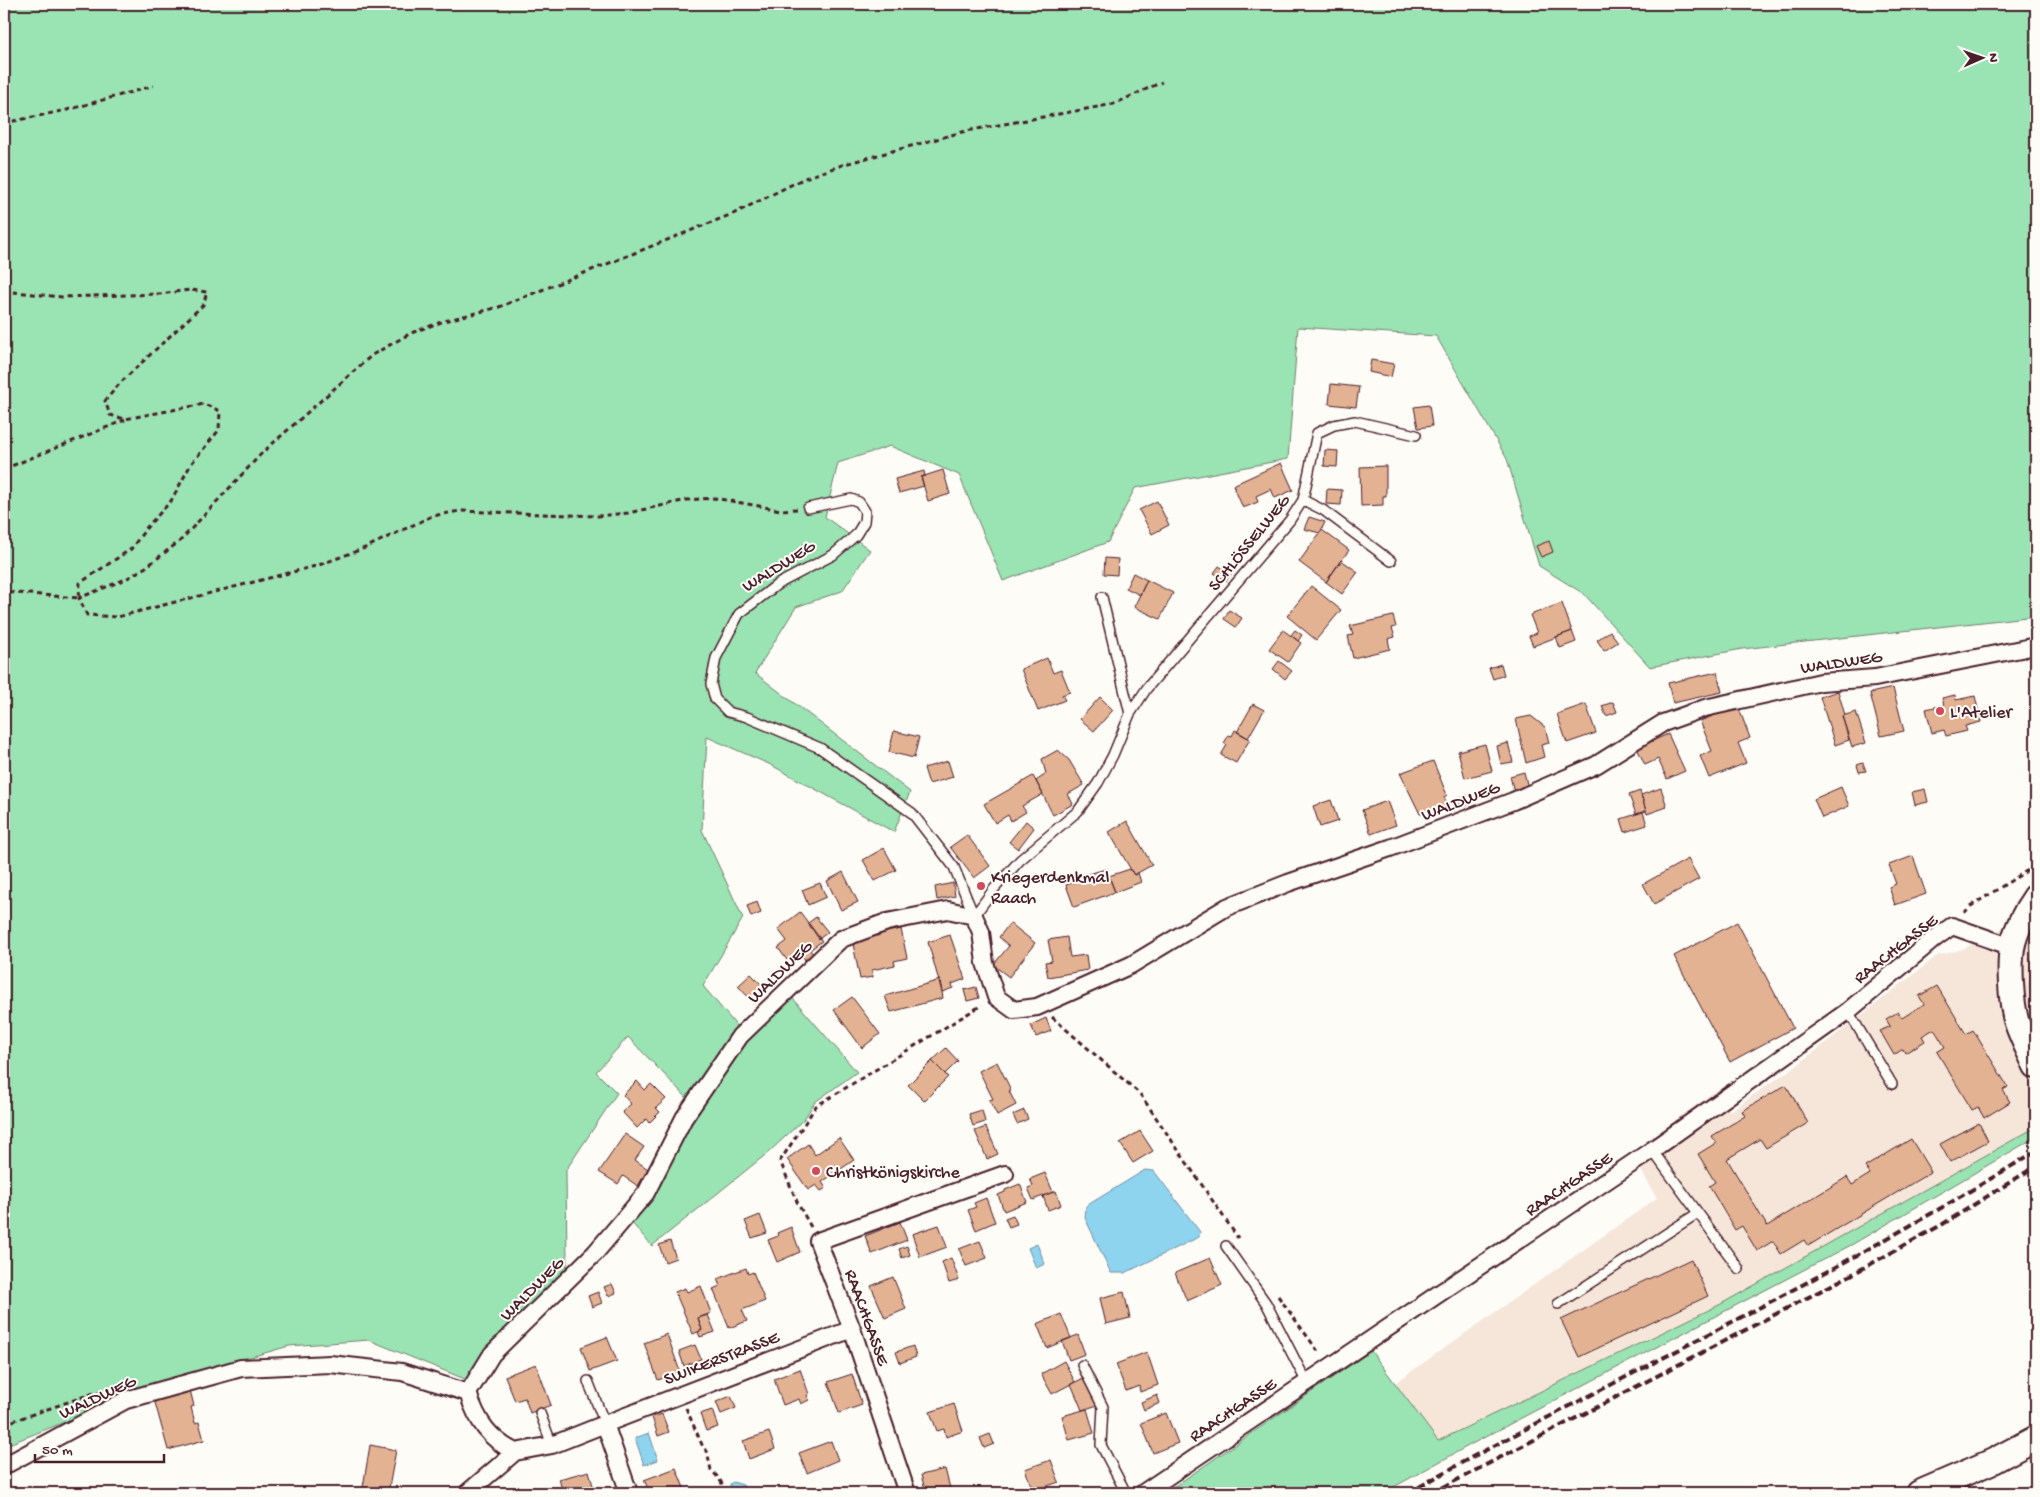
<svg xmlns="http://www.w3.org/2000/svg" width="2040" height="1497" font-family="'Gochi Hand',sans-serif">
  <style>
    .built { fill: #f5e6d9 }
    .green { fill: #9ae3b2; stroke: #72816e }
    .water { fill: #8ed4ef; stroke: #738ca1 }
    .building { fill: #e2b293; stroke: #4a1f2b }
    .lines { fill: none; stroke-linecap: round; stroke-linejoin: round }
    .lane-casing { stroke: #4a1f2b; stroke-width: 12 }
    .street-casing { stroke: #4a1f2b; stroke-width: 20 }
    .secondary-casing { stroke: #4a1f2b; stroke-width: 28 }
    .path { stroke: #4a1f2b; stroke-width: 3; stroke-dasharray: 5 4; stroke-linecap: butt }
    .lane { stroke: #fdfcf7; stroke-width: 9 }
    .street { stroke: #fdfcf7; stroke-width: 16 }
    .secondary { stroke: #fdfcf7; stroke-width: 24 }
    .rail { stroke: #4a1f2b; stroke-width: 4; stroke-dasharray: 8 4; stroke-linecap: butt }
    .poi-dot { fill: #d1495b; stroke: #fdfcf7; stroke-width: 2 }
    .labels { text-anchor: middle; stroke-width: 4; stroke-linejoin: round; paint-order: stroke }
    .street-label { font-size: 18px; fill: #4a1f2b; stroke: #fdfcf7 }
    .poi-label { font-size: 18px; fill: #4a1f2b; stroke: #fdfcf7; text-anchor: start }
  </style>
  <rect width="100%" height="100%" fill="#fdfcf7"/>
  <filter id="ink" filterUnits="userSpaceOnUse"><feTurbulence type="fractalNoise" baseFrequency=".02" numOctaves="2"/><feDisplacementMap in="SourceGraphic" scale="10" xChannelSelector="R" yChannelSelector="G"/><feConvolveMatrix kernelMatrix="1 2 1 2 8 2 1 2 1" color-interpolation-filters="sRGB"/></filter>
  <g filter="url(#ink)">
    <path class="built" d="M2036 910V935L2033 942 2030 988 2036 1014V1127L1721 1304 1438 1441 1395 1383 1657 1198 1631 1153 1715 1091 1730 1111 1800 1063 1937 956 1963 949Z"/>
    <path class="green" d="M4 4H2036V616L1742 649 1650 667 1584 594 1539 566 1507 459 1436 336 1298 327 1288 459 1135 488 1108 542 1003 581 959 475 890 446 838 463 825 517 870 550 842 591 796 607 755 673 910 792 894 832 771 765 707 737 702 830 743 918 703 986 745 1036 790 995 857 1072 815 1102 804 1119 769 1152 652 1246 623 1213 645 1185 687 1098 628 1037 596 1072 617 1093 566 1170 567 1266 494 1356 467 1380 369 1340 289 1346 171 1380 4 1446Z
      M2036 935V1014L2030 988 2033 942Z
      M2036 1127V1137L1853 1244 1468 1446 1383 1493H1161L1178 1484 1371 1351 1438 1441 1721 1304Z"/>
    <path class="water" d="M1145 1170 1154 1171 1200 1232 1199 1237 1125 1273H1111L1085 1218 1086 1206Z
      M1037 1244 1045 1264 1036 1268 1028 1248Z
      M649 1433 658 1460 644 1465 635 1438Z
      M733 1482 743 1485 747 1493H730V1484Z"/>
    <path class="building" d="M1371 360 1394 364 1391 377 1369 372Z
      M1331 384 1359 387 1356 407 1329 404Z
      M1429 405 1432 426 1418 428 1414 407Z
      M1325 450 1338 451 1337 467 1324 466Z
      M1281 463 1293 490 1275 498 1271 489 1256 496 1258 502 1243 508 1233 485Z
      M1386 466V496H1383V505L1361 506 1360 467Z
      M943 470 950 494 928 501 921 477Z
      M924 471 925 476 921 477 924 486 899 493 895 479Z
      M1327 489 1342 490 1341 505 1326 504Z
      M1157 501 1169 525 1152 534 1139 510Z
      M1309 517 1325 522 1320 533 1304 529Z
      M1322 530 1349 550 1326 582 1299 562Z
      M1549 541 1553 552 1541 557 1536 546Z
      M1105 558 1118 559 1117 575 1104 574Z
      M1341 560 1358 572 1342 594 1326 582Z
      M1219 566 1231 574 1226 581 1214 573Z
      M1133 573 1147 580 1140 595 1126 588Z
      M1147 580 1173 593 1160 619 1134 607Z
      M1311 586 1341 610 1316 640 1287 616Z
      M1562 603 1572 631 1533 646 1529 636 1537 633 1530 615Z
      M1229 610 1242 618 1236 627 1224 619Z
      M1393 616 1396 627 1392 628 1395 637 1388 639 1390 649 1353 658 1348 636 1353 635 1350 626Z
      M1283 630 1301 643 1288 662 1269 649Z
      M1295 630 1302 635 1298 641 1291 635Z
      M1572 631 1576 642 1560 648 1556 637Z
      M1610 631 1618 642 1604 651 1597 640Z
      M1047 658 1053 673 1061 670 1070 692 1062 695 1065 700 1038 711 1021 669Z
      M1279 661 1292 671 1285 679 1273 669Z
      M1501 664 1504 675 1493 679 1489 668Z
      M1717 672 1722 692 1673 703 1668 683Z
      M1893 688 1904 731 1881 736 1870 693Z
      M1838 691 1845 715 1842 716 1849 740 1835 745 1820 697Z
      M1955 695 1956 700 1975 696 1981 722 1965 726 1967 731 1946 736 1944 730 1932 733 1926 709 1944 705 1942 698Z
      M1100 697 1113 710 1094 731 1080 719Z
      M1613 702 1617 712 1606 716 1602 706Z
      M1253 704 1264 710 1248 738 1237 732Z
      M1586 704 1596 733 1567 743 1557 714Z
      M1738 706 1750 738 1738 743 1746 763 1709 778 1700 756 1712 751 1700 721Z
      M1856 712 1866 743 1852 747 1842 716Z
      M1531 716 1545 727 1549 743 1541 745 1544 757 1526 763 1516 719Z
      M1235 730 1250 739 1236 763 1221 755 1227 745 1224 743 1229 735 1232 736Z
      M894 731 919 737 914 758 889 752Z
      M1668 734 1685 771 1667 779 1658 759 1645 765 1637 748Z
      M1508 743 1513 762 1501 764 1497 746Z
      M1485 744 1492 771 1465 778 1458 751Z
      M1058 750 1069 760 1084 785 1068 794 1073 804 1053 815 1036 781 1046 774 1042 759Z
      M948 761 953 777 929 784 924 768Z
      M1433 761 1447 795 1444 797 1448 805 1420 814 1400 773Z
      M1863 763 1866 771 1859 772 1857 765Z
      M1524 772 1528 788 1514 792 1510 776Z
      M1033 776 1043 794 1022 806 1026 812 1011 821 1008 815 995 823 984 804Z
      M1841 787 1849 806 1822 818 1814 799Z
      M1661 788 1667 807 1647 814 1641 795Z
      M1925 789 1928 802 1915 805 1912 792Z
      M1640 791 1646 811 1636 814 1629 795Z
      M1467 795 1470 804 1461 807 1458 798Z
      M1331 800 1338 821 1320 827 1313 806Z
      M1387 801 1396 825 1371 834 1362 810Z
      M1643 812 1647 825 1625 832 1621 819Z
      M1026 821 1034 828 1018 849 1009 842Z
      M1127 821 1152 865 1134 875 1109 832Z
      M967 835 990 866 974 878 950 847Z
      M884 848 896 870 875 881 863 860Z
      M1913 856 1926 894 1895 905 1889 887 1896 884 1889 865Z
      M1688 859 1699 879 1654 904 1643 884Z
      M1106 869 1115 892 1074 907 1066 885 1082 879 1081 876Z
      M1130 869 1134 875 1138 873 1141 882 1115 892 1109 876Z
      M843 872 858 902 841 910 827 881Z
      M820 883 826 897 808 905 802 890Z
      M953 883 955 896 937 900 935 887Z
      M757 902 761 913 751 917 747 906Z
      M800 912 822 941 810 950 813 954 805 960 802 955 790 964 778 948 787 941 778 929Z
      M816 917 828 932 819 939 808 923Z
      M1737 922 1793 1028 1730 1062 1674 956Z
      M1010 923 1035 943 1009 977 993 965 1009 946 999 937Z
      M901 929 907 958 894 961 895 965 872 970 873 977 860 979 852 939Z
      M950 935 965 979 952 984 953 988 942 992 928 942Z
      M1067 937 1070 957 1086 955 1088 970 1048 977 1045 962 1052 961 1048 940Z
      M751 974 764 987 751 1000 738 986Z
      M940 980 943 998 891 1012 885 996Z
      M1937 986 1966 1034 1973 1030 2008 1087 2003 1090 2010 1102 1984 1118 1978 1107 1972 1110 1937 1052 1945 1047 1934 1029 1922 1036 1925 1041 1905 1053 1903 1049 1894 1055 1880 1031 1890 1026 1886 1019 1898 1012 1902 1018 1924 1004 1919 996Z
      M976 987 979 998 967 1001 964 990Z
      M852 997 880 1034 862 1048 834 1010Z
      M1046 1018 1051 1031 1036 1037 1031 1025Z
      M946 1048 958 1061 945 1074 932 1061Z
      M932 1061 948 1077 924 1101 908 1085Z
      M997 1062 1011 1090 1009 1091 1016 1105 997 1115 989 1100 993 1099 979 1071Z
      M637 1081 645 1090 651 1084 666 1099 656 1108 660 1112 649 1123 646 1119 637 1128 622 1112 631 1104 623 1095Z
      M1786 1085 1808 1123 1766 1148 1760 1139 1727 1159 1767 1226 1847 1177 1852 1185 1870 1174 1865 1167 1911 1139 1931 1172 1808 1246 1804 1240 1781 1254 1773 1241 1757 1251 1742 1226 1735 1230 1709 1186 1715 1182 1698 1154 1716 1143 1712 1136 1745 1116 1742 1111Z
      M982 1110 985 1122 973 1126 969 1114Z
      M1024 1110 1028 1119 1017 1124 1013 1115Z
      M1979 1123 1988 1141 1950 1162 1940 1144Z
      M986 1127 998 1154 987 1159 975 1131Z
      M1140 1131 1153 1151 1133 1163 1120 1143Z
      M625 1134 644 1147 635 1160 648 1169 638 1186 623 1176 618 1184 599 1172Z
      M839 1138 854 1160 822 1182 826 1188 821 1191 816 1185 808 1190 787 1159 808 1144 815 1155Z
      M1045 1173 1053 1192 1033 1200 1028 1188 1033 1186 1030 1179Z
      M1020 1184 1027 1202 1004 1211 998 1195 1005 1192V1190Z
      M1056 1191 1061 1205 1048 1210 1043 1196Z
      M986 1198 995 1222 976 1230 968 1210 976 1207 974 1203Z
      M760 1215 767 1233 752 1238 745 1221Z
      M1013 1215 1017 1224 1009 1227 1005 1218Z
      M900 1222 907 1240 872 1254 865 1236Z
      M939 1225 947 1247 920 1257 912 1234Z
      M791 1227 800 1252 777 1262 768 1240 778 1236 777 1233Z
      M670 1241 676 1258 665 1262 659 1245Z
      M980 1241 987 1258 966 1266 959 1249Z
      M907 1246 910 1255 902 1258 899 1249Z
      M951 1258 959 1280 949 1283 942 1262Z
      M1210 1258 1222 1285 1187 1301 1175 1273Z
      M1691 1259 1708 1296 1579 1357 1561 1320Z
      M746 1268 748 1274 753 1272 765 1301 742 1310 747 1321 729 1328 713 1289 720 1286 717 1279Z
      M893 1277 906 1309 885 1318 871 1286Z
      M612 1284 616 1293 608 1296 604 1287Z
      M701 1286 711 1313 698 1318 702 1330 693 1334 675 1292 685 1288 687 1292Z
      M598 1292 602 1303 592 1307 588 1296Z
      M1124 1292 1130 1318 1106 1324 1100 1298Z
      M1061 1314 1071 1338 1047 1348 1037 1324Z
      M708 1315 715 1332 700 1337 698 1332 702 1330 698 1318Z
      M667 1334 680 1372 658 1380 644 1343Z
      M1078 1335 1085 1354 1069 1360 1062 1341Z
      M607 1337 617 1361 590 1371 581 1347Z
      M695 1345 701 1359 684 1366 679 1351Z
      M913 1346 916 1357 900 1363 896 1352Z
      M1147 1352 1158 1385 1140 1392 1139 1386 1126 1391 1116 1364Z
      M1064 1361 1075 1382 1052 1394 1041 1374Z
      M536 1364 551 1405 530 1413 525 1398 515 1401 505 1376Z
      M800 1369 809 1394 807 1395 809 1400 801 1404 799 1399 783 1405 774 1379Z
      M852 1374 862 1405 839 1413 828 1382Z
      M1086 1377 1098 1405 1082 1410 1071 1384Z
      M190 1390 194 1406 191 1407 195 1423 199 1422 204 1440 168 1450 154 1399Z
      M1157 1395 1160 1403 1144 1410 1141 1402Z
      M731 1396 736 1408 721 1414 716 1402Z
      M954 1404 963 1431 946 1437 944 1429 937 1431 930 1412Z
      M1087 1409 1094 1433 1069 1440 1062 1416Z
      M712 1410 718 1427 706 1431 700 1414Z
      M1166 1413 1178 1443 1153 1453 1141 1423Z
      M662 1414 669 1432 658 1436 652 1417Z
      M769 1432 775 1449 749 1459 743 1441Z
      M990 1434 994 1444 984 1448 980 1438Z
      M831 1441 838 1460 807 1473 799 1453Z
      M370 1445 396 1450 388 1493H362Z
      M1051 1460 1059 1482 1033 1491 1025 1469Z
      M676 1468 686 1493H650L644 1480Z
      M945 1469 951 1492 926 1493 921 1475Z
      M589 1471 595 1493 609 1489 610 1493H563L559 1479Z"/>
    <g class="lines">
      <defs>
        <path id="lane" d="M1303 500 1323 510 1391 561
          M808 508 851 499 859 502 865 511 864 522 856 535 833 555 778 584 739 614 716 658 711 684 715 699 728 712 747 717 820 748 912 813 954 867 974 916
          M1102 597 1130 714
          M974 916 994 889 1020 860 1078 811 1098 783 1113 755 1130 714 1147 688 1290 520 1303 500 1317 433 1334 425 1355 421 1416 435
          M1848 1011 1892 1084
          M1652 1150 1739 1269
          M1226 1246 1266 1303 1307 1383
          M1558 1304 1698 1213
          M1082 1365 1103 1407 1101 1445 1126 1493
          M588 1381 605 1424
          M540 1413 552 1445"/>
        <path id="street" d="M468 1393 492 1354 595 1253 646 1193 684 1118 740 1036 841 939 887 922 948 910 974 916 981 932 985 963 996 997 1014 1010 1037 1007 1131 965 1227 907 1288 883 1390 848 1513 801 1596 765 1663 723 1705 708 1821 682 1875 678 2036 646
          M468 1393C477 1421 489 1439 515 1452
          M605 1424 852 1329
          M4 1466 126 1400 241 1368 330 1364 402 1372 468 1393
          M467 1493 515 1452 552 1445 605 1424 629 1493
          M907 1493 852 1329 818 1241 1005 1174
          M1143 1493 1652 1150 1848 1011 1934 939 1952 926 2012 947"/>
        <path id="secondary" d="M2036 896C2026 910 2015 931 2012 948 2009 967 2011 1001 2016 1020 2021 1036 2029 1051 2036 1066
          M1919 1493 1993 1461 2036 1438"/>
      </defs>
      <use href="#lane" class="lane-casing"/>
      <use href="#street" class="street-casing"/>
      <use href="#secondary" class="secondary-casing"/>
      <path class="path" d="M4 123 67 110 153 86
        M4 291 62 297 159 294 190 290 207 292 203 305 120 383 105 401 110 415 125 419 204 404 220 411 219 430 191 464 171 501 147 527 131 549 80 583 79 598 4 592
        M4 469 125 420
        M797 509 781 510 714 498 687 500 628 513 598 516 460 511 432 516 365 548 316 566 117 617 87 615 79 598 126 579 146 567 180 541 262 453 372 355 411 333 444 321 499 307 735 213 805 178 845 164 966 131 1114 104 1162 82
        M1964 913 1971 906 2036 865
        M1052 1017 1140 1094 1238 1238
        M811 1227 798 1204 780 1161 816 1106 982 1005
        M1278 1296 1320 1354
        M686 1408 703 1447 707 1451 711 1470C719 1478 723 1482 724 1493
        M4 1424 97 1392 104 1394"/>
      <use href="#lane" class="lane"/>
      <use href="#street" class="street"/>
      <use href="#secondary" class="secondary"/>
      <path class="rail" d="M1408 1493C1434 1479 1458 1464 1484 1451 1669 1353 1858 1262 2036 1151
        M1432 1493 1849 1276 1943 1224 2036 1166"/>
    </g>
  </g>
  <g class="poi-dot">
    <circle cx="1940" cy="711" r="5"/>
    <circle cx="981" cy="886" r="5"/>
    <circle cx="816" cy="1171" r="5"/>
  </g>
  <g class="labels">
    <g class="street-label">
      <text transform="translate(1248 542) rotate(-51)" y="6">SCHLÖSSELWEG</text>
      <text transform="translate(778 565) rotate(-32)" y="6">WALDWEG</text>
      <text transform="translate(1841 661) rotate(-8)" y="6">WALDWEG</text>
      <text transform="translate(1460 800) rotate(-21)" y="6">WALDWEG</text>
      <text transform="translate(1895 948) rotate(-38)" y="6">RAACHGASSE</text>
      <text transform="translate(779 971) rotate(-44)" y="6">WALDWEG</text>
      <text transform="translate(1568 1183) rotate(-34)" y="6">RAACHGASSE</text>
      <text transform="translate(531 1288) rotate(-45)" y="6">WALDWEG</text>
      <text transform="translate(868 1317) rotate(70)" y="6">RAACHGASSE</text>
      <text transform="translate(721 1357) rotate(-21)" y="6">SWIKERSTRASSE</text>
      <text transform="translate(97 1396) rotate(-25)" y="6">WALDWEG</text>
      <text transform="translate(1232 1409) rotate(-34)" y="6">RAACHGASSE</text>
    </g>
    <g class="poi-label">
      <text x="1950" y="717">L'Atelier</text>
      <text x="991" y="882">Kriegerdenkmal<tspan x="991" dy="21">Raach</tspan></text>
      <text x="826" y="1177">Christkönigskirche</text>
    </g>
  </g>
  <rect width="2040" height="1497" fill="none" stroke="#fdfcf7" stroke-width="20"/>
  <rect x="10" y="10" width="2020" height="1477" fill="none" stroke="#4a1f2b" stroke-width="2" filter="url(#ink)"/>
  <g transform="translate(1982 58) rotate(88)" stroke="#fdfcf7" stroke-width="4" paint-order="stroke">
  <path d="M0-4L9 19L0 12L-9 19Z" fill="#4a1f2b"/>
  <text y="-8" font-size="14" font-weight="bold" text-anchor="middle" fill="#4a1f2b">N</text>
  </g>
  <path d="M35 1454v8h129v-8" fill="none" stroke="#4a1f2b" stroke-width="2.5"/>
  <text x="42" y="1454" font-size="15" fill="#4a1f2b" stroke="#fdfcf7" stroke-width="4" paint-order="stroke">50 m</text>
</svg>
